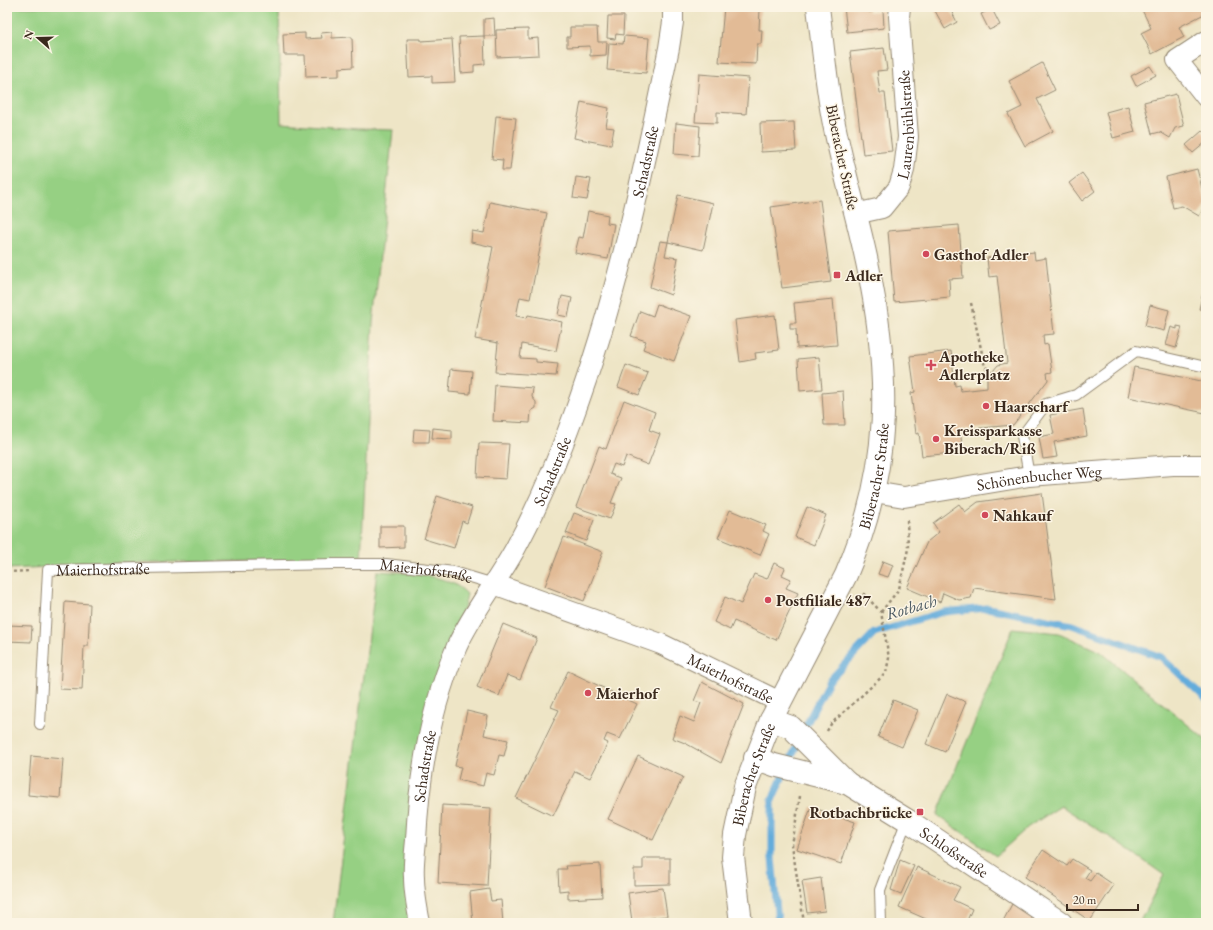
<svg xmlns="http://www.w3.org/2000/svg" width="1213" height="930" font-family="'EB Garamond',serif">
  <style>
    .green { fill: #96d083; stroke: #687d50 }
    .lines { fill: none; stroke-linecap: round; stroke-linejoin: round }
    .stream { stroke: #64acdb; stroke-width: 7 }
    .building { fill: #e2bb96 }
    .lane-casing { stroke: #948872; stroke-width: 12 }
    .street-casing { stroke: #948872; stroke-width: 22 }
    .secondary-casing { stroke: #948872; stroke-width: 24 }
    .path { stroke: #948872; stroke-width: 2.5; stroke-dasharray: 3 3; stroke-linecap: butt }
    .lane { stroke: #fff; stroke-width: 10 }
    .street { stroke: #fff; stroke-width: 20 }
    .secondary { stroke: #fff; stroke-width: 22 }
    .poi-dot { fill: #d1495b; stroke: #fcf5e5; stroke-width: 1.5 }
    .labels { text-anchor: middle; stroke-width: 3; stroke-linejoin: round; paint-order: stroke }
    .street-label { font-size: 16px; fill: #3b2a1e; stroke: #fcf5e5 }
    .poi-label { font-size: 16px; font-weight: bold; fill: #3b2a1e; stroke: #fcf5e5; text-anchor: start }
    .water-label { font-size: 17px; font-style: italic; fill: #495860; stroke: #fcf5e5 }
  </style>
  <rect width="100%" height="100%" fill="#fcf5e5"/>
  <filter id="ink" filterUnits="userSpaceOnUse"><feTurbulence type="fractalNoise" baseFrequency=".025" numOctaves="2"/><feDisplacementMap in="SourceGraphic" scale="8" xChannelSelector="R" yChannelSelector="G"/><feConvolveMatrix kernelMatrix="1 2 1 2 8 2 1 2 1" color-interpolation-filters="sRGB"/></filter>
  <filter id="wash" filterUnits="userSpaceOnUse"><feTurbulence type="fractalNoise" baseFrequency=".012" numOctaves="4" result="noise"/><feDisplacementMap in="SourceGraphic" scale="16" xChannelSelector="R" yChannelSelector="G"/><feGaussianBlur stdDeviation="0.9" result="paint"/><feColorMatrix in="noise" values="0 0 0 0 0 0 0 0 0 0 0 0 0 0 0 0 0 1.4 0 .05"/><feComposite in="paint" operator="in"/></filter>
  <g filter="url(#wash)">
    <rect width="100%" height="100%" fill="#eee5c6"/>
    <path class="green" d="M7 7 279 8 281 123 358 129 393 130 373 323 361 560 77 563 49 567 7 569Z
      M377 571C404 573 449 573 467 594L464 609 437 682 413 923H333Z
      M1013 628 1059 633 1101 652 1206 740V923H1142L1141 919 1164 875 1113 839 1061 806 1028 827 996 856 937 815Z"/>
    <g class="lines">
      <path class="stream" d="M778 923 772 858V800L811 715 829 681 874 633 943 612 988 608 1072 625 1161 657 1206 699"/>
    </g>
    <g id="blocks">
      <path class="building" d="M724 7 760 9 759 30H762L761 44H757L756 64 719 62Z
        M844 7H868L869 12 883 10 884 28 847 32Z
        M937 7H949L957 22 945 29 934 9Z
        M1148 7H1206V13L1179 27 1184 37 1152 54 1141 33 1151 28 1142 10Z
        M992 9 1000 25 989 30 981 14Z
        M608 16H624L623 35 616 34 615 39 607 38Z
        M494 18 495 36H484V19Z
        M570 27H597L598 42H607L606 55 590 56V46L567 47V37H570Z
        M528 29V39L538 38 539 55 497 57 496 30Z
        M332 32V38L352 37 353 67 339 68V76L306 77 305 55H284L283 34 305 33V39L322 38 321 33Z
        M484 36 485 64 474 65V72L461 73 459 37Z
        M624 36 649 38 646 73 607 70 609 43 623 44Z
        M407 39H421V41L452 39 455 82 432 83V76L409 77Z
        M884 48 887 70 877 71 880 93H885L892 151 863 154 850 52Z
        M1042 63 1055 90 1037 99 1053 131 1025 146 1008 114 1022 107 1009 81Z
        M1150 66 1156 75 1136 86 1131 76Z
        M699 74 749 78 746 114 717 112V123L695 122Z
        M1176 94 1184 126 1175 128 1170 138 1160 132 1152 134 1144 102Z
        M581 102 609 108 606 127 614 128 611 145 574 138Z
        M1128 106 1135 132 1113 138 1106 112Z
        M496 116 516 118 510 170H502L503 160 492 159Z
        M794 122 796 150 761 152 760 123Z
        M676 123 700 126 698 156 674 154Z
        M1202 131 1206 135V142L1193 153 1186 145Z
        M1197 169 1206 203 1199 216 1182 206 1173 208 1166 177Z
        M1082 173 1095 191 1082 201 1069 183Z
        M576 177 591 179 587 200 573 198Z
        M678 195 713 203 703 250 668 242Z
        M820 200 831 282 782 288 771 207Z
        M490 202 547 213 530 299 520 297 516 316 527 318 528 315 562 322 556 351 522 344 520 358 536 359V362L558 364 556 376 495 372 498 343 475 339 493 247 471 242 472 231 484 233Z
        M588 211 608 215 607 223 614 224 608 259 575 253 579 237 583 238Z
        M959 225 963 278 949 279 950 297 894 302 888 231Z
        M660 241 668 242 665 256 678 258 671 295 650 287Z
        M1034 252 1035 260 1046 258 1054 334 1043 335 1044 345 1048 344 1052 372 1047 373 1048 380 1013 425 960 430 963 452 922 456 919 433 916 434 911 393 915 392 910 356 951 351 955 386 960 385 961 391 987 388V378L998 365 1007 363 997 276 989 277 987 258Z
        M1205 284H1206V311L1199 309Z
        M562 296 572 298 568 317 558 315Z
        M833 299 837 345 797 348 796 329H790V323H796L794 303Z
        M657 304 691 316 674 361 643 349 646 341 631 336 640 311 653 316Z
        M1150 305 1169 310 1164 331 1145 326Z
        M775 315 779 350 755 353 756 359 740 362 735 320Z
        M1177 326 1182 327 1176 348 1166 345 1171 327 1177 329Z
        M819 357 822 389 800 391 798 359Z
        M626 365 648 373 639 395 618 387Z
        M1134 367 1206 382 1205 413 1128 397Z
        M451 369 472 371 470 394 449 392Z
        M495 385 533 388 532 397 536 402V408L531 411 530 423 493 421Z
        M843 391 845 425H824L822 393Z
        M624 400 655 412 649 430 660 434 648 465 626 456 622 467 614 464 610 474 621 478 611 503 616 504 610 519 576 507 599 446 606 449Z
        M1083 409 1087 436 1054 442 1057 457 1043 459 1039 437 1054 434 1050 415Z
        M433 428 452 430V439L432 438Z
        M414 429 430 430 429 442H413Z
        M479 443 509 444 506 479 477 477Z
        M1042 493 1056 599 974 588 971 598 959 600 943 593 940 602 907 588 927 542 939 532 933 523 959 504 965 512 978 502Z
        M437 496 472 507 467 523 462 521 454 548 424 539Z
        M807 507 826 515 814 545 795 537Z
        M730 510 766 525 763 531 769 534 760 555 718 538Z
        M574 513 594 520 586 541 566 533Z
        M380 526H404V547L380 548Z
        M564 537 603 552 584 601 545 586Z
        M883 561 893 565 888 577 878 574Z
        M774 563 785 568 782 575 791 579 786 588 798 593 776 640 734 621 730 630 714 622 725 597 741 604 754 574 767 579Z
        M65 602 90 604 88 646H84L82 690 60 689Z
        M503 624 537 638 520 680 507 675 499 696 477 687Z
        M7 625 32 626 31 642 7 641Z
        M568 671 637 704 620 739 607 734 604 741 608 743 590 778 575 771 553 816 516 798 559 710 551 707Z
        M702 682 744 704 721 763 685 743 672 738 680 716 694 722 701 703 694 701Z
        M947 694 966 702 945 752 926 744Z
        M893 700 918 710 902 747 878 737Z
        M467 711 488 716 484 735 508 740 504 756 499 755 494 775 486 773 483 786 458 780 461 767 455 766Z
        M31 756 63 759 60 798 28 795Z
        M638 756 683 777 653 840 608 819Z
        M442 805 491 808 487 886 438 883Z
        M811 807 855 822 841 864 797 849Z
        M1043 850 1067 866 1072 859 1090 870 1085 878 1090 881 1096 873 1114 885 1090 921 1025 877Z
        M643 858H670V884L634 885V869H643Z
        M900 860 914 866 901 894 891 890Z
        M600 864 602 897 568 899V890L559 891 558 869H567L566 866Z
        M917 867 960 887 953 900 972 909 966 923H935L899 907Z
        M821 878 825 911 807 913 802 881Z
        M663 888 667 916 632 921 628 893Z
        M489 889 491 901 501 900 503 923H473L470 892Z
        M1012 904 1042 921 1041 923H1002Z"/>
    </g>
  </g>
  <g filter="url(#ink)">
    <use href="#blocks" fill-opacity="0" stroke="#948872" stroke-width="1"/>
    <g class="lines">
      <defs>
        <g id="lane">
          <path d="M1029 476 1022 436 1046 404 1076 395 1136 351 1206 367"/>
          <path id="s1" d="M40 724 48 570 334 564H386L454 572 494 584"/>
          <path d="M881 923 880 890 907 820"/>
        </g>
        <g id="street">
          <path d="M1206 41 1177 60 1206 97"/>
          <path id="s2" d="M855 214 882 208 899 187 904 170 908 137 899 17 900 7"/>
          <path id="s3" d="M874 492 904 497 1029 476 1173 465H1206"/>
          <path id="s4" d="M494 584 661 644 780 702"/>
          <path id="s5" d="M420 923C417 908 414 892 414 877 413 865 415 852 416 840 419 775 431 707 457 646 473 612 496 583 514 551 537 509 556 464 572 420 617 299 643 174 669 48L673 22V7"/>
        </g>
        <g id="secondary">
          <path id="s6" d="M771 720 791 727 847 783 907 820 1061 923"/>
          <path d="M755 758 774 765 847 783"/>
          <path id="s7" d="M741 923 733 857 735 835 745 787 771 720 846 575C892 468 891 374 867 262 857 215 843 170 834 124 826 85 823 46 818 7"/>
        </g>
      </defs>
      <use href="#lane" class="lane-casing"/>
      <use href="#street" class="street-casing"/>
      <use href="#secondary" class="secondary-casing"/>
      <path class="path" d="M971 303 985 367 992 372
        M7 572 31 571
        M881 612 899 589 908 549 907 518
        M827 731 831 724 886 673 889 658 881 612 863 593
        M800 796 792 845 804 923"/>
      <use href="#lane" class="lane"/>
      <use href="#street" class="street"/>
      <use href="#secondary" class="secondary"/>
    </g>
  </g>
  <g class="poi-dot">
    <circle cx="926" cy="254" r="4"/>
    <rect x="833" y="271" width="8" height="8" rx="2"/>
    <path d="M929 359h4v4h4v4h-4v4h-4v-4h-4v-4h4z"/>
    <circle cx="986" cy="406" r="4"/>
    <circle cx="936" cy="439" r="4"/>
    <circle cx="985" cy="515" r="4"/>
    <circle cx="768" cy="600" r="4"/>
    <circle cx="588" cy="693" r="4"/>
    <rect x="916" y="808" width="8" height="8" rx="2"/>
  </g>
  <g class="labels">
    <g class="street-label">
      <text dy="6" stroke="none"><textPath href="#s2" startOffset="118">Laurenbühlstraße</textPath></text>
      <text transform="translate(843 157) rotate(78)" y="6">Biberacher Straße</text>
      <text dy="6" stroke="none"><textPath href="#s5" startOffset="806">Schadstraße</textPath></text>
      <text dy="6" stroke="none"><textPath href="#s5" startOffset="482">Schadstraße</textPath></text>
      <text dy="6" stroke="none"><textPath href="#s7" startOffset="476">Biberacher Straße</textPath></text>
      <text dy="6" stroke="none"><textPath href="#s3" startOffset="167">Schönenbucher Weg</textPath></text>
      <text dy="6" stroke="none"><textPath href="#s1" startOffset="209">Maierhofstraße</textPath></text>
      <text dy="6" stroke="none"><textPath href="#s1" startOffset="533">Maierhofstraße</textPath></text>
      <text dy="6" stroke="none"><textPath href="#s4" startOffset="255">Maierhofstraße</textPath></text>
      <text dy="6" stroke="none"><textPath href="#s5" startOffset="158">Schadstraße</textPath></text>
      <text dy="6" stroke="none"><textPath href="#s7" startOffset="152">Biberacher Straße</textPath></text>
      <text dy="6" stroke="none"><textPath href="#s6" startOffset="228">Schloßstraße</textPath></text>
    </g>
    <g class="poi-label">
      <text x="934" y="260">Gasthof Adler</text>
      <text x="845" y="281">Adler</text>
      <text x="939" y="362">Apotheke<tspan x="939" dy="18">Adlerplatz</tspan></text>
      <text x="994" y="412">Haarscharf</text>
      <text x="944" y="436">Kreissparkasse<tspan x="944" dy="18">Biberach/Riß</tspan></text>
      <text x="993" y="521">Nahkauf</text>
      <text x="776" y="606">Postfiliale 487</text>
      <text x="596" y="699">Maierhof</text>
      <text x="912" y="818" text-anchor="end">Rotbachbrücke</text>
    </g>
    <g class="water-label">
      <text transform="translate(911 607) rotate(-16)" y="6">Rotbach</text>
    </g>
  </g>
  <rect width="1213" height="930" fill="none" stroke="#fcf5e5" stroke-width="24"/>
  <g transform="translate(38 38) rotate(290)" stroke="#fcf5e5" stroke-width="3" paint-order="stroke">
  <path d="M0-3L7 15L0 10L-7 15Z" fill="#3b2a1e"/>
  <text y="-6" font-size="11" font-weight="bold" text-anchor="middle" fill="#3b2a1e">N</text>
  </g>
  <path d="M1067 904v6h71v-6" fill="none" stroke="#3b2a1e" stroke-width="2"/>
  <text x="1073" y="904" font-size="12" fill="#3b2a1e" stroke="#fcf5e5" stroke-width="3" paint-order="stroke">20 m</text>
</svg>
